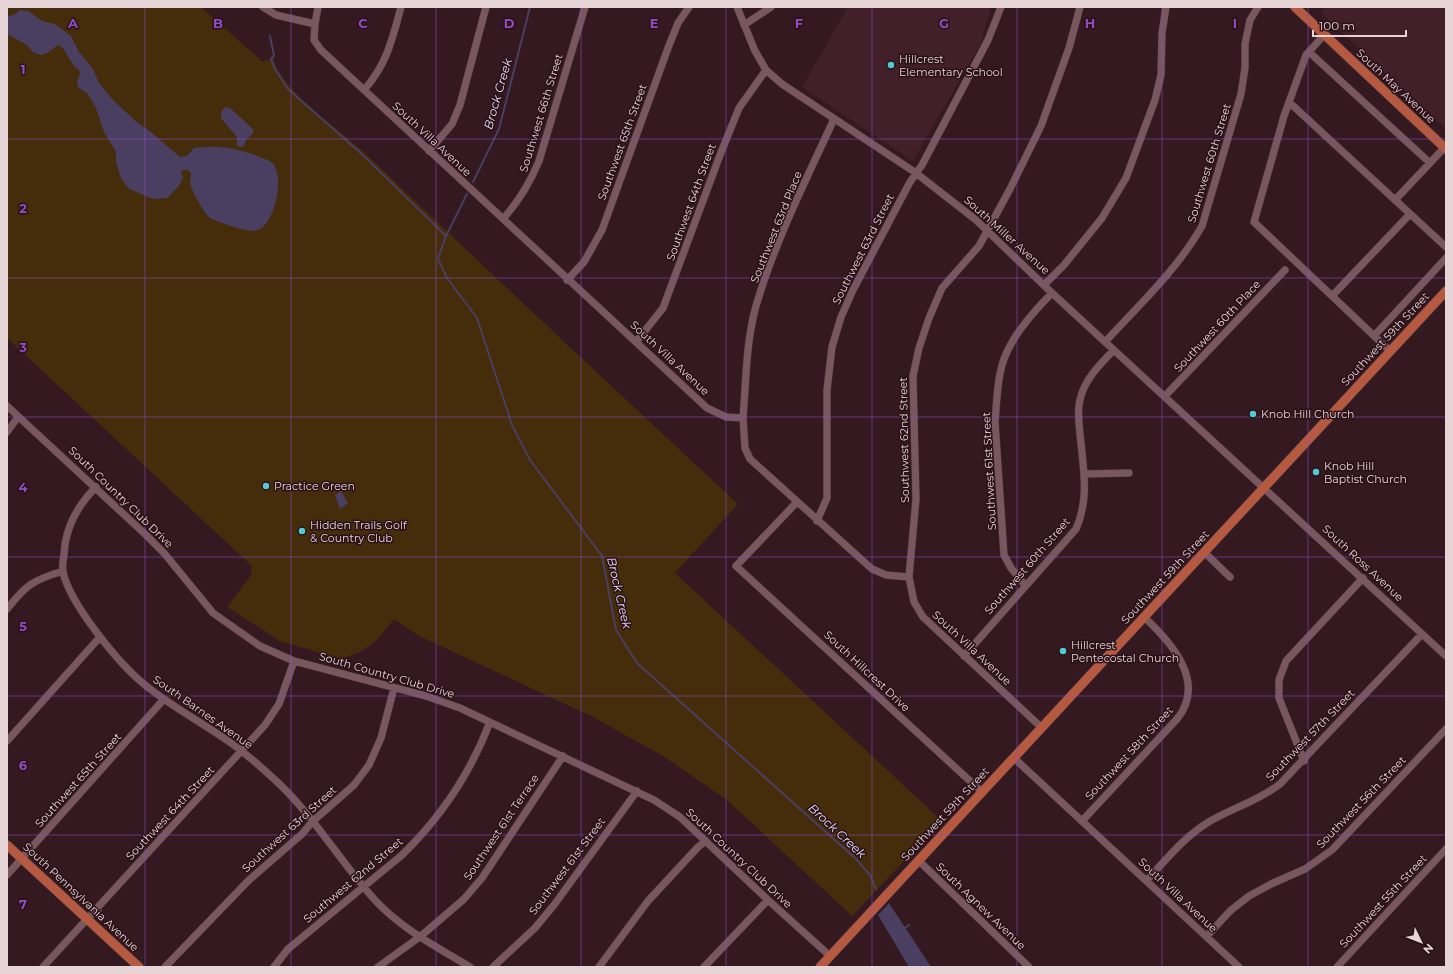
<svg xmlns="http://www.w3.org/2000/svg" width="1453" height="974" font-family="Montserrat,sans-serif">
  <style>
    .built { fill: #412029 }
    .green { fill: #452d0c }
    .water { fill: #4a3e61 }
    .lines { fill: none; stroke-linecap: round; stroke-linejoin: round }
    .stream { stroke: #4a3e61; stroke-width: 2 }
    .minor-casing { stroke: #4b363b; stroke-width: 8 }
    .major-casing { stroke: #4b363b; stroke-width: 10 }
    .minor { stroke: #78585e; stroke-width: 7 }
    .major { stroke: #b55a41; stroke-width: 9 }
    .grid { fill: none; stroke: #914ec4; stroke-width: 1; stroke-opacity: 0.55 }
    .poi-dot { fill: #51ccd2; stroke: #2a1017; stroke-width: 1.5 }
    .labels { text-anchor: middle; stroke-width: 3; stroke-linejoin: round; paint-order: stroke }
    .poi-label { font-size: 11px; fill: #e7d4d7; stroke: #2a1017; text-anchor: start }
    .street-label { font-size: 11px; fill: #e7d4d7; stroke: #2a1017 }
    .water-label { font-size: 12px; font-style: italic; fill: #e7dff9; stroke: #2a1017 }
    .grid-label { font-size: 13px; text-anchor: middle; font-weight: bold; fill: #914ec4; stroke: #2a1017; stroke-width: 3; stroke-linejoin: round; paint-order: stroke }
  </style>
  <rect width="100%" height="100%" fill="#341920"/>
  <path class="built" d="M848 7H991L981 43 913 161 802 87Z
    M1327 7H1446V129L1321 13Z"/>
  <path class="green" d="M7 7H201L262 61 273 59C285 95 341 130 369 157 491 274 615 389 738 504L675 573 942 821 852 916 727 800 663 756 591 716 419 636 394 619 375 642 360 652 341 659 280 641 227 607 251 575 252 566 7 338Z"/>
  <path class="water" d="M20 10 28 11 42 21 55 24 71 36 79 52 93 69 99 83 114 101 139 124 151 132 180 157 187 156 194 148C219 145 234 147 257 156 261 158 267 159 271 162 286 173 275 224 258 230 248 233 227 225 217 221 215 220 211 219 209 217 203 211 191 190 190 182 190 179 191 176 191 173L188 170H182L181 174 183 178 179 186 167 198 153 199 129 189 121 178 116 162V152L104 132 96 108 88 94 78 87 77 82 80 74 79 70 74 66 63 48 58 45 47 53 41 55 33 52 27 45 7 34V16L13 15Z
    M225 107 230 108 253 129V133L246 140 243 147 237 146V137L221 118V113Z
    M341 491 348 503 340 509 335 495Z
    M889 903 931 967H909L878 915Z"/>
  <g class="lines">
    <path class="stream" d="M270 36 274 56 271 59 275 69 288 89 364 156 446 236
      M473 182 499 129 530 7
      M467 194 446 236 438 259 447 278 477 318 512 425 530 460 602 556 616 630 637 663 856 859 870 875 876 889
      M903 929 909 925"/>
    <defs>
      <path id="minor" d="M263 7 276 15 315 24 314 40 321 50 707 408 726 417 743 418 745 448 750 459 872 569 886 575 909 577 914 602 923 617 1042 728
        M737 7 755 51 766 70 782 84 916 173 976 220 1052 293 1446 656
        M315 24 318 7
        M744 25 771 7
        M1324 35 1306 55 1284 116 1254 222 1390 351
        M1309 52 1430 163
        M364 90C387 64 392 40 401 7
        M1290 103 1446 247
        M429 151 452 124 460 105 486 7
        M1395 200 1445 147
        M503 219C519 201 530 183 539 161L585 7
        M567 280 584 262 602 230 668 48 678 23 689 7
        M1045 284 1064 265 1102 218 1126 178 1155 100 1161 75 1162 33 1166 7
        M1332 296 1410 214
        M1374 336 1446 258
        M636 342 663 308 720 155 739 108 766 70
        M1105 342C1139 305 1177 270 1202 226L1241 94 1245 68V44L1250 20 1258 7
        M1165 396 1285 270
        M7 406 145 534 164 553 213 613 260 646 294 661 426 696 460 708 654 800 680 817 768 900 830 956
        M743 418C746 381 746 342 756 306 775 241 806 180 834 119
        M7 432 18 417
        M1084 474 1129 473
        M96 487C77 506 65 527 64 555 63 560 62 566 63 572 70 604 119 664 145 685 172 707 203 723 231 743 246 754 260 766 273 778 312 813 339 860 374 899 400 928 437 947 470 967
        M797 502 736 566 982 792
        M817 521 827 498V390L832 347 841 317 853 290 910 182 922 165 988 40 1001 7
        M1204 552 1230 577
        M909 577 916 499 913 376 919 348 929 318 942 288 979 246 1010 189 1041 126 1069 48 1080 7
        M1025 585 1011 568 1004 555 995 422C997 401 997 374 1006 354 1016 331 1034 311 1052 293
        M7 609C26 585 33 580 63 571
        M964 656 1076 529C1090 498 1083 467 1080 434 1079 424 1077 411 1080 400 1084 380 1100 364 1114 350
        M7 741 100 637
        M1014 758 1239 967
        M1304 761 1279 698V680L1286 661 1363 578
        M1082 821 1177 719C1207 682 1171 642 1144 617
        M918 860 1029 967
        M7 875 164 699
        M1147 880C1166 860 1183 838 1207 823 1231 808 1257 802 1280 784L1422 634
        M1207 936 1230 911 1249 896 1271 884 1305 869 1332 850 1446 729
        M43 967 265 725 279 704 294 661
        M165 967 249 880 302 834 312 822 354 785 369 765 381 738 394 688
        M274 967 288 949 402 855C440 818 471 772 490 722
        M378 967 421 936 464 899 482 878 563 756
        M493 967 535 928 554 905 637 791
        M599 967 648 901 698 847 706 841
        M704 967 768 900
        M1337 967 1446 849"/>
      <path id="major" d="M1295 7 1446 149
        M7 845 139 967
        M820 967 1446 291"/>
    </defs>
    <use href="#minor" class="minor-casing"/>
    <use href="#major" class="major-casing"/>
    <use href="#minor" class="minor"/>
    <use href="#major" class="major"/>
  </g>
  <path class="grid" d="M145 7V967M291 7V967M436 7V967M581 7V967M726 7V967M872 7V967M1017 7V967M1162 7V967M1308 7V967M7 139H1446M7 278H1446M7 417H1446M7 557H1446M7 696H1446M7 835H1446"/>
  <g class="poi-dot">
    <circle cx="891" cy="65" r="4"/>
    <circle cx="1253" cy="414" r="4"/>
    <circle cx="1316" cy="472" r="4"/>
    <circle cx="266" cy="486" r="4"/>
    <circle cx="302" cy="531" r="4"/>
    <circle cx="1063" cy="651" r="4"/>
  </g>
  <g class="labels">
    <g class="poi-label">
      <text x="899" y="63">Hillcrest<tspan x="899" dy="13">Elementary School</tspan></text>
      <text x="1261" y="418">Knob Hill Church</text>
      <text x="1324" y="470">Knob Hill<tspan x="1324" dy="13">Baptist Church</tspan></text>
      <text x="274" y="490">Practice Green</text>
      <text x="310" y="529">Hidden Trails Golf<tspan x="310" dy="13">&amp; Country Club</tspan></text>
      <text x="1071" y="649">Hillcrest<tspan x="1071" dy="13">Pentecostal Church</tspan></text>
    </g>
    <g class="street-label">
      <text transform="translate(1396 86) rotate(43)" y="4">South May Avenue</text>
      <text transform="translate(541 113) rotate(-73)" y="4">Southwest 66th Street</text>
      <text transform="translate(432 139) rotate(43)" y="4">South Villa Avenue</text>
      <text transform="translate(622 142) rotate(-70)" y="4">Southwest 65th Street</text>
      <text transform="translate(1209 163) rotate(-73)" y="4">Southwest 60th Street</text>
      <text transform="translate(691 202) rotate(-70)" y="4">Southwest 64th Street</text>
      <text transform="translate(776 227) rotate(-68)" y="4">Southwest 63rd Place</text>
      <text transform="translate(1007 235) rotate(42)" y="4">South Miller Avenue</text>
      <text transform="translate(863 249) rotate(-63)" y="4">Southwest 63rd Street</text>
      <text transform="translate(1217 326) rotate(-47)" y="4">Southwest 60th Place</text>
      <text transform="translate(1385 339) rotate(-47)" y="4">Southwest 59th Street</text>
      <text transform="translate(670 358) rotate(43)" y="4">South Villa Avenue</text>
      <text transform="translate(904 440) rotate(-91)" y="4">Southwest 62nd Street</text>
      <text transform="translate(989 471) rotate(-93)" y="4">Southwest 61st Street</text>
      <text transform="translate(121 497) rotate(44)" y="4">South Country Club Drive</text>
      <text transform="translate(1363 563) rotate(43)" y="4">South Ross Avenue</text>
      <text transform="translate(1027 566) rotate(-49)" y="4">Southwest 60th Street</text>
      <text transform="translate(1165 577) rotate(-47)" y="4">Southwest 59th Street</text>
      <text transform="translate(972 648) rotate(43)" y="4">South Villa Avenue</text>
      <text transform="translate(867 671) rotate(43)" y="4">South Hillcrest Drive</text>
      <text transform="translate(387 675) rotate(16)" y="4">South Country Club Drive</text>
      <text transform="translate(203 712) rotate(35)" y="4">South Barnes Avenue</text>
      <text transform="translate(1310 735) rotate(-46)" y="4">Southwest 57th Street</text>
      <text transform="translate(1129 753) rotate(-47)" y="4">Southwest 58th Street</text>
      <text transform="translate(78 780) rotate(-48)" y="4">Southwest 65th Street</text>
      <text transform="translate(1361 802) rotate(-46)" y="4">Southwest 56th Street</text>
      <text transform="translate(170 813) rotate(-47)" y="4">Southwest 64th Street</text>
      <text transform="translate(945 814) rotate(-47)" y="4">Southwest 59th Street</text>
      <text transform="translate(501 827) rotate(-56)" y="4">Southwest 61st Terrace</text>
      <text transform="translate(289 829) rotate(-42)" y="4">Southwest 63rd Street</text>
      <text transform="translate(739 858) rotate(43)" y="4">South Country Club Drive</text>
      <text transform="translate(567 866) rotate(-53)" y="4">Southwest 61st Street</text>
      <text transform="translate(353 880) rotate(-40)" y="4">Southwest 62nd Street</text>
      <text transform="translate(1178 895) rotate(43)" y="4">South Villa Avenue</text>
      <text transform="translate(81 897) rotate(43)" y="4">South Pennsylvania Avenue</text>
      <text transform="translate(1383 901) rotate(-47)" y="4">Southwest 55th Street</text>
      <text transform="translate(981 906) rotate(44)" y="4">South Agnew Avenue</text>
    </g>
    <g class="water-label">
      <text transform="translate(498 94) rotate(-74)" y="4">Brock Creek</text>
      <text transform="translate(619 593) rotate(77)" y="4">Brock Creek</text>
      <text transform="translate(837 831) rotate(43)" y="4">Brock Creek</text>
    </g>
  </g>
  <g class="grid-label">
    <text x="73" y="28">A</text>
    <text x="218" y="28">B</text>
    <text x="363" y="28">C</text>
    <text x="509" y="28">D</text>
    <text x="654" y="28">E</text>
    <text x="799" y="28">F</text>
    <text x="944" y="28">G</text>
    <text x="1090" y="28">H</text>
    <text x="1235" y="28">I</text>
    <text x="23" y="74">1</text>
    <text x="23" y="213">2</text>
    <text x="23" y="352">3</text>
    <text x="23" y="492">4</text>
    <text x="23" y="631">5</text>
    <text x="23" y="770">6</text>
    <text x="23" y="909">7</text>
  </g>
  <rect width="1453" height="974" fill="none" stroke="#e7d4d7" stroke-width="16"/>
  <g transform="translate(1421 942) rotate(133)" stroke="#2a1017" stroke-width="3" paint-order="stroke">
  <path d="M0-3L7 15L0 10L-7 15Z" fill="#e7d4d7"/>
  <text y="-6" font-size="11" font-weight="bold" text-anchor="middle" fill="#e7d4d7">N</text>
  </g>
  <path d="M1313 30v6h93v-6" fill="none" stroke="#e7d4d7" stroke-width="2"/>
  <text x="1319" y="30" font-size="12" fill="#e7d4d7" stroke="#2a1017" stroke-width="3" paint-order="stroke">100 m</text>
</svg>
